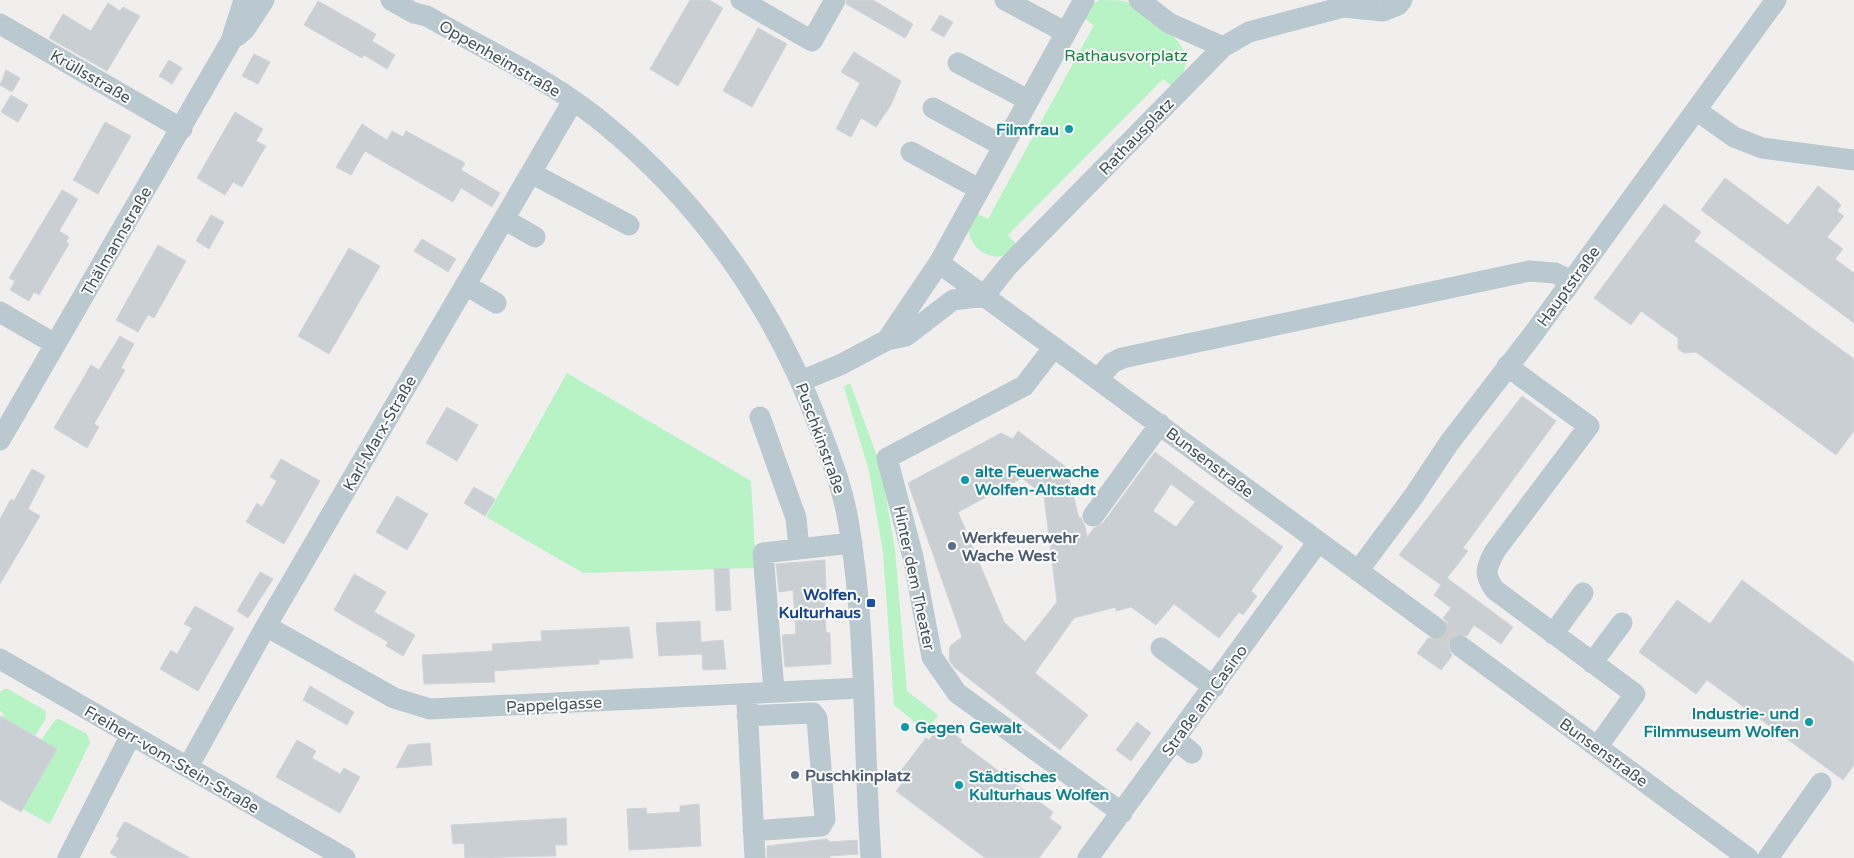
<svg xmlns="http://www.w3.org/2000/svg" width="1854" height="858" font-family="'Varela Round',sans-serif">
  <style>
    .green { fill: #b7f3c5 }
    .building { fill: #c9cfd3; stroke: #d1d5da; fill-rule: evenodd }
    .lines { fill: none; stroke-linecap: round; stroke-linejoin: round }
    .minor-tunnel { stroke: #cecfd1; stroke-width: 21; stroke-dasharray: 21 11; stroke-linecap: butt }
    .minor { stroke: #bac9cf; stroke-width: 21 }
    .culture-dot { fill: #0f9aa8; stroke: #fff; stroke-width: 2 }
    .service-dot { fill: #5c6f8a; stroke: #fff; stroke-width: 2 }
    .transit-dot { fill: #1a4fb4; stroke: #fff; stroke-width: 2 }
    .labels { text-anchor: middle; stroke-width: 4; stroke-linejoin: round; paint-order: stroke }
    .park-label { font-size: 16px; fill: #0e8637; stroke: #fff }
    .street-label { font-size: 16px; fill: #44555d; stroke: #fff }
    .culture-label { font-size: 16px; font-weight: bold; fill: #0d838f; stroke: #fff; text-anchor: start }
    .service-label { font-size: 16px; font-weight: bold; fill: #4e5e75; stroke: #fff; text-anchor: start }
    .transit-label { font-size: 16px; font-weight: bold; fill: #164399; stroke: #fff; text-anchor: end }
  </style>
  <rect width="100%" height="100%" fill="#f1eeee"/>
  <path class="green" d="M1100 0C1108 0 1117 0 1124 1 1135 5 1144 13 1153 20 1180 40 1199 56 1174 88L1163 79 1008 235 1018 246C1014 249 1009 253 1005 255 989 261 971 248 969 232 968 225 971 219 974 212L988 219 1094 25 1082 17 1094 3Z
    M567 373 751 481 756 568 583 573 486 517Z
    M850 383 881 467 895 550 907 691 938 715 926 731 894 705 883 552 869 471 844 387Z
    M4 689H8L46 711 45 720 35 736 2 717 4 714 0 711V692Z
    M56 719H59L87 734 90 743 50 824 22 809 41 740Z"/>
  <path class="building" d="M690 0H709L723 8 678 86 650 69Z
    M847 0H873L913 24 905 38 846 4Z
    M318 1 376 34 372 41 395 55 387 69 364 55 362 58 304 25Z
    M108 3 120 11 123 7 140 16 107 71 49 38 63 14 91 31Z
    M940 15 953 22 944 37 931 30Z
    M758 28 787 44 752 107 723 91Z
    M854 52 901 81 891 105 876 127 861 118 851 137 836 129 860 83 841 72Z
    M254 54 270 62 258 84 242 76Z
    M169 60 182 68 172 84 159 76Z
    M6 70 20 78 12 92 0 85Z
    M11 95 28 105 18 122 1 112Z
    M235 112 263 129 256 141 266 146 242 187 233 182 225 195 197 178Z
    M105 122 131 136 98 194 73 180Z
    M362 124 387 140 392 131 403 137 406 131 465 163 461 170 500 193 492 207 461 188 453 202 365 151 351 175 336 167Z
    M1725 178 1788 225 1818 186 1836 200 1841 205 1837 211 1844 216 1827 237 1843 249 1835 259 1854 273V323L1701 210Z
    M62 190 78 199 59 231 69 237 66 242 69 244 39 295 34 292 29 301 10 290 15 281 9 278Z
    M1664 204 1701 232 1694 241 1854 359V431L1836 455 1696 352 1684 353 1678 349V338L1641 311 1631 325 1594 298Z
    M211 215 224 222 209 249 196 241Z
    M422 239 456 259 448 272 414 251Z
    M158 245 186 261 154 318 148 315 138 332 116 320Z
    M349 248 380 266 329 354 298 336Z
    M120 336 134 344 121 368 125 370 94 424 99 427 87 448 54 428 91 365 99 370Z
    M1522 396 1556 421 1463 548 1468 551 1447 578 1513 627 1501 644 1474 625 1467 636 1455 635 1448 645 1452 656 1441 670 1417 653 1428 638 1441 640 1446 635 1448 623 1443 618 1451 608 1434 595 1441 585 1399 555Z
    M447 407 478 425 457 461 426 443Z
    M1018 431 1066 467 1079 518H1081L1085 526 1087 537 1094 528 1103 523 1155 452 1283 547 1251 591 1257 596 1243 615 1239 612 1219 638 1174 604 1156 625 1131 607 1116 611V607L1074 618 1035 673 1088 715 1060 750 954 667 949 660 950 646 962 637 908 483 1001 433 1013 439ZM1022 478 1044 496 1057 602 1025 642 1004 622 958 512ZM1171 484 1195 502 1176 527 1153 511Z
    M281 459 320 481 284 544 246 522 257 503 262 507 277 481 270 477Z
    M32 469 45 476 28 509 40 516 0 584V519L11 499 14 501Z
    M474 487 495 499 485 516 464 503Z
    M397 496 428 514 407 550 376 532Z
    M825 560 826 589H824L826 632 830 633 831 664 785 667 782 635 796 634 793 590 779 592 776 564Z
    M729 568 731 610 716 611 714 569Z
    M260 572 273 579 248 618 237 611Z
    M354 574 386 592 374 612 415 635 403 656 386 646 388 642 334 610Z
    M1742 580 1854 663V765L1843 780 1707 680 1696 694 1639 652 1677 600 1710 624Z
    M195 606 234 628 198 691 160 669 171 650 177 654 192 628 184 624Z
    M700 621 701 642 723 640 726 669 703 670 702 654 659 656 656 623Z
    M629 627 633 658 599 660V664L494 671 495 682 424 684 422 655 493 651 492 644 542 641 541 631Z
    M310 686 354 712 347 725 303 700Z
    M0 716 57 749 21 812 0 800Z
    M1137 722 1151 733 1131 761 1116 750Z
    M941 725 962 740 960 742 1053 812 1049 818 1062 827 1039 858H985L896 791 906 778 899 773 926 738 929 740Z
    M297 740 316 751 312 758 340 774 344 768 360 777 340 813 276 777Z
    M430 743 432 765 396 768 408 745Z
    M699 804 701 846 629 850 627 809 646 808 647 814 680 812V806Z
    M566 818 567 845H555L556 856 465 858 464 843 453 844 451 825Z
    M124 822 128 823 190 858H118L110 853 119 838 116 836Z
    M827 839 830 842 857 840 858 854 831 856 829 858H767V846Z"/>
  <g class="lines">
    <path class="minor-tunnel" d="M1436 628 1460 646"/>
    <path class="minor" d="M391 0 414 13 427 16C485 50 550 79 602 122 703 204 777 311 821 432 833 463 844 493 849 526 867 635 863 748 871 858
      M741 0 812 41 835 0
      M1005 0 1065 32
      M0 24 182 129
      M237 36 245 29 264 0
      M1223 47 1249 32 1343 7 1383 11 1398 5 1402 0
      M958 63 1028 100
      M933 108 1003 146
      M1696 110 1734 137 1762 148 1854 160
      M911 152 979 189
      M531 173 629 225
      M504 219 535 237
      M939 263 1084 0
      M466 285 496 303
      M984 296 1008 266 1223 47 1169 23 1139 0
      M0 312 55 344
      M887 340 939 263 1436 628
      M1054 347 1024 386 887 458 913 557 932 657 957 693 1122 813
      M1507 366 1589 426 1495 551C1486 568 1483 574 1495 590L1635 694 1598 746
      M1098 379 1112 363 1122 358 1529 271 1555 273 1571 281
      M801 381 842 364 887 340 906 336 953 300 984 296
      M760 417 796 518 799 548
      M0 440 231 41 244 0
      M1093 516 1160 424
      M1358 571 1413 497 1449 443 1531 337 1776 0
      M266 626 394 698 430 709 862 688
      M1553 634 1583 593
      M1460 646 1748 858
      M1161 648 1214 687
      M0 659 345 858
      M1592 663 1622 623
      M774 691 763 553 852 543
      M747 703 755 858
      M747 716 813 713 817 718 825 819 821 826 753 831
      M1176 740 1192 753
      M188 767 266 626 573 101
      M68 858 131 735
      M1088 858 1318 542
      M1768 858 1821 783"/>
  </g>
  <g class="culture-dot">
    <circle cx="1069" cy="129" r="5"/>
    <circle cx="965" cy="480" r="5"/>
    <circle cx="1809" cy="722" r="5"/>
    <circle cx="905" cy="727" r="5"/>
    <circle cx="959" cy="785" r="5"/>
  </g>
  <g class="service-dot">
    <circle cx="952" cy="546" r="5"/>
    <circle cx="795" cy="775" r="5"/>
  </g>
  <rect class="transit-dot" x="866" y="598" width="10" height="10" rx="2.5"/>
  <g class="labels">
    <g class="park-label">
      <text x="1126" y="61">Rathausvorplatz</text>
    </g>
    <g class="street-label">
      <text transform="translate(500 58) rotate(30)" y="6">Oppenheimstraße</text>
      <text transform="translate(91 76) rotate(30)" y="6">Krüllsstraße</text>
      <text transform="translate(1136 136) rotate(-46)" y="6">Rathausplatz</text>
      <text transform="translate(116 241) rotate(-60)" y="6">Thälmannstraße</text>
      <text transform="translate(1568 286) rotate(-54)" y="6">Hauptstraße</text>
      <text transform="translate(379 433) rotate(-60)" y="6">Karl-Marx-Straße</text>
      <text transform="translate(821 438) rotate(70)" y="6">Puschkinstraße</text>
      <text transform="translate(1210 462) rotate(37)" y="6">Bunsenstraße</text>
      <text transform="translate(915 578) rotate(78)" y="6">Hinter dem Theater</text>
      <text transform="translate(1204 700) rotate(-54)" y="6">Straße am Casino</text>
      <text transform="translate(554 704) rotate(-3)" y="6">Pappelgasse</text>
      <text transform="translate(1604 752) rotate(36)" y="6">Bunsenstraße</text>
      <text transform="translate(172 759) rotate(30)" y="6">Freiherr-vom-Stein-Straße</text>
    </g>
    <g class="culture-label">
      <text x="1059" y="135" text-anchor="end">Filmfrau</text>
      <text x="975" y="477">alte Feuerwache<tspan x="975" dy="18">Wolfen-Altstadt</tspan></text>
      <text x="1799" y="719" text-anchor="end">Industrie- und<tspan x="1799" dy="18">Filmmuseum Wolfen</tspan></text>
      <text x="915" y="733">Gegen Gewalt</text>
      <text x="969" y="782">Städtisches<tspan x="969" dy="18">Kulturhaus Wolfen</tspan></text>
    </g>
    <g class="service-label">
      <text x="962" y="543">Werkfeuerwehr<tspan x="962" dy="18">Wache West</tspan></text>
      <text x="805" y="781">Puschkinplatz</text>
    </g>
    <g class="transit-label">
      <text x="861" y="600">Wolfen,<tspan x="861" dy="18">Kulturhaus</tspan></text>
    </g>
  </g>
</svg>
